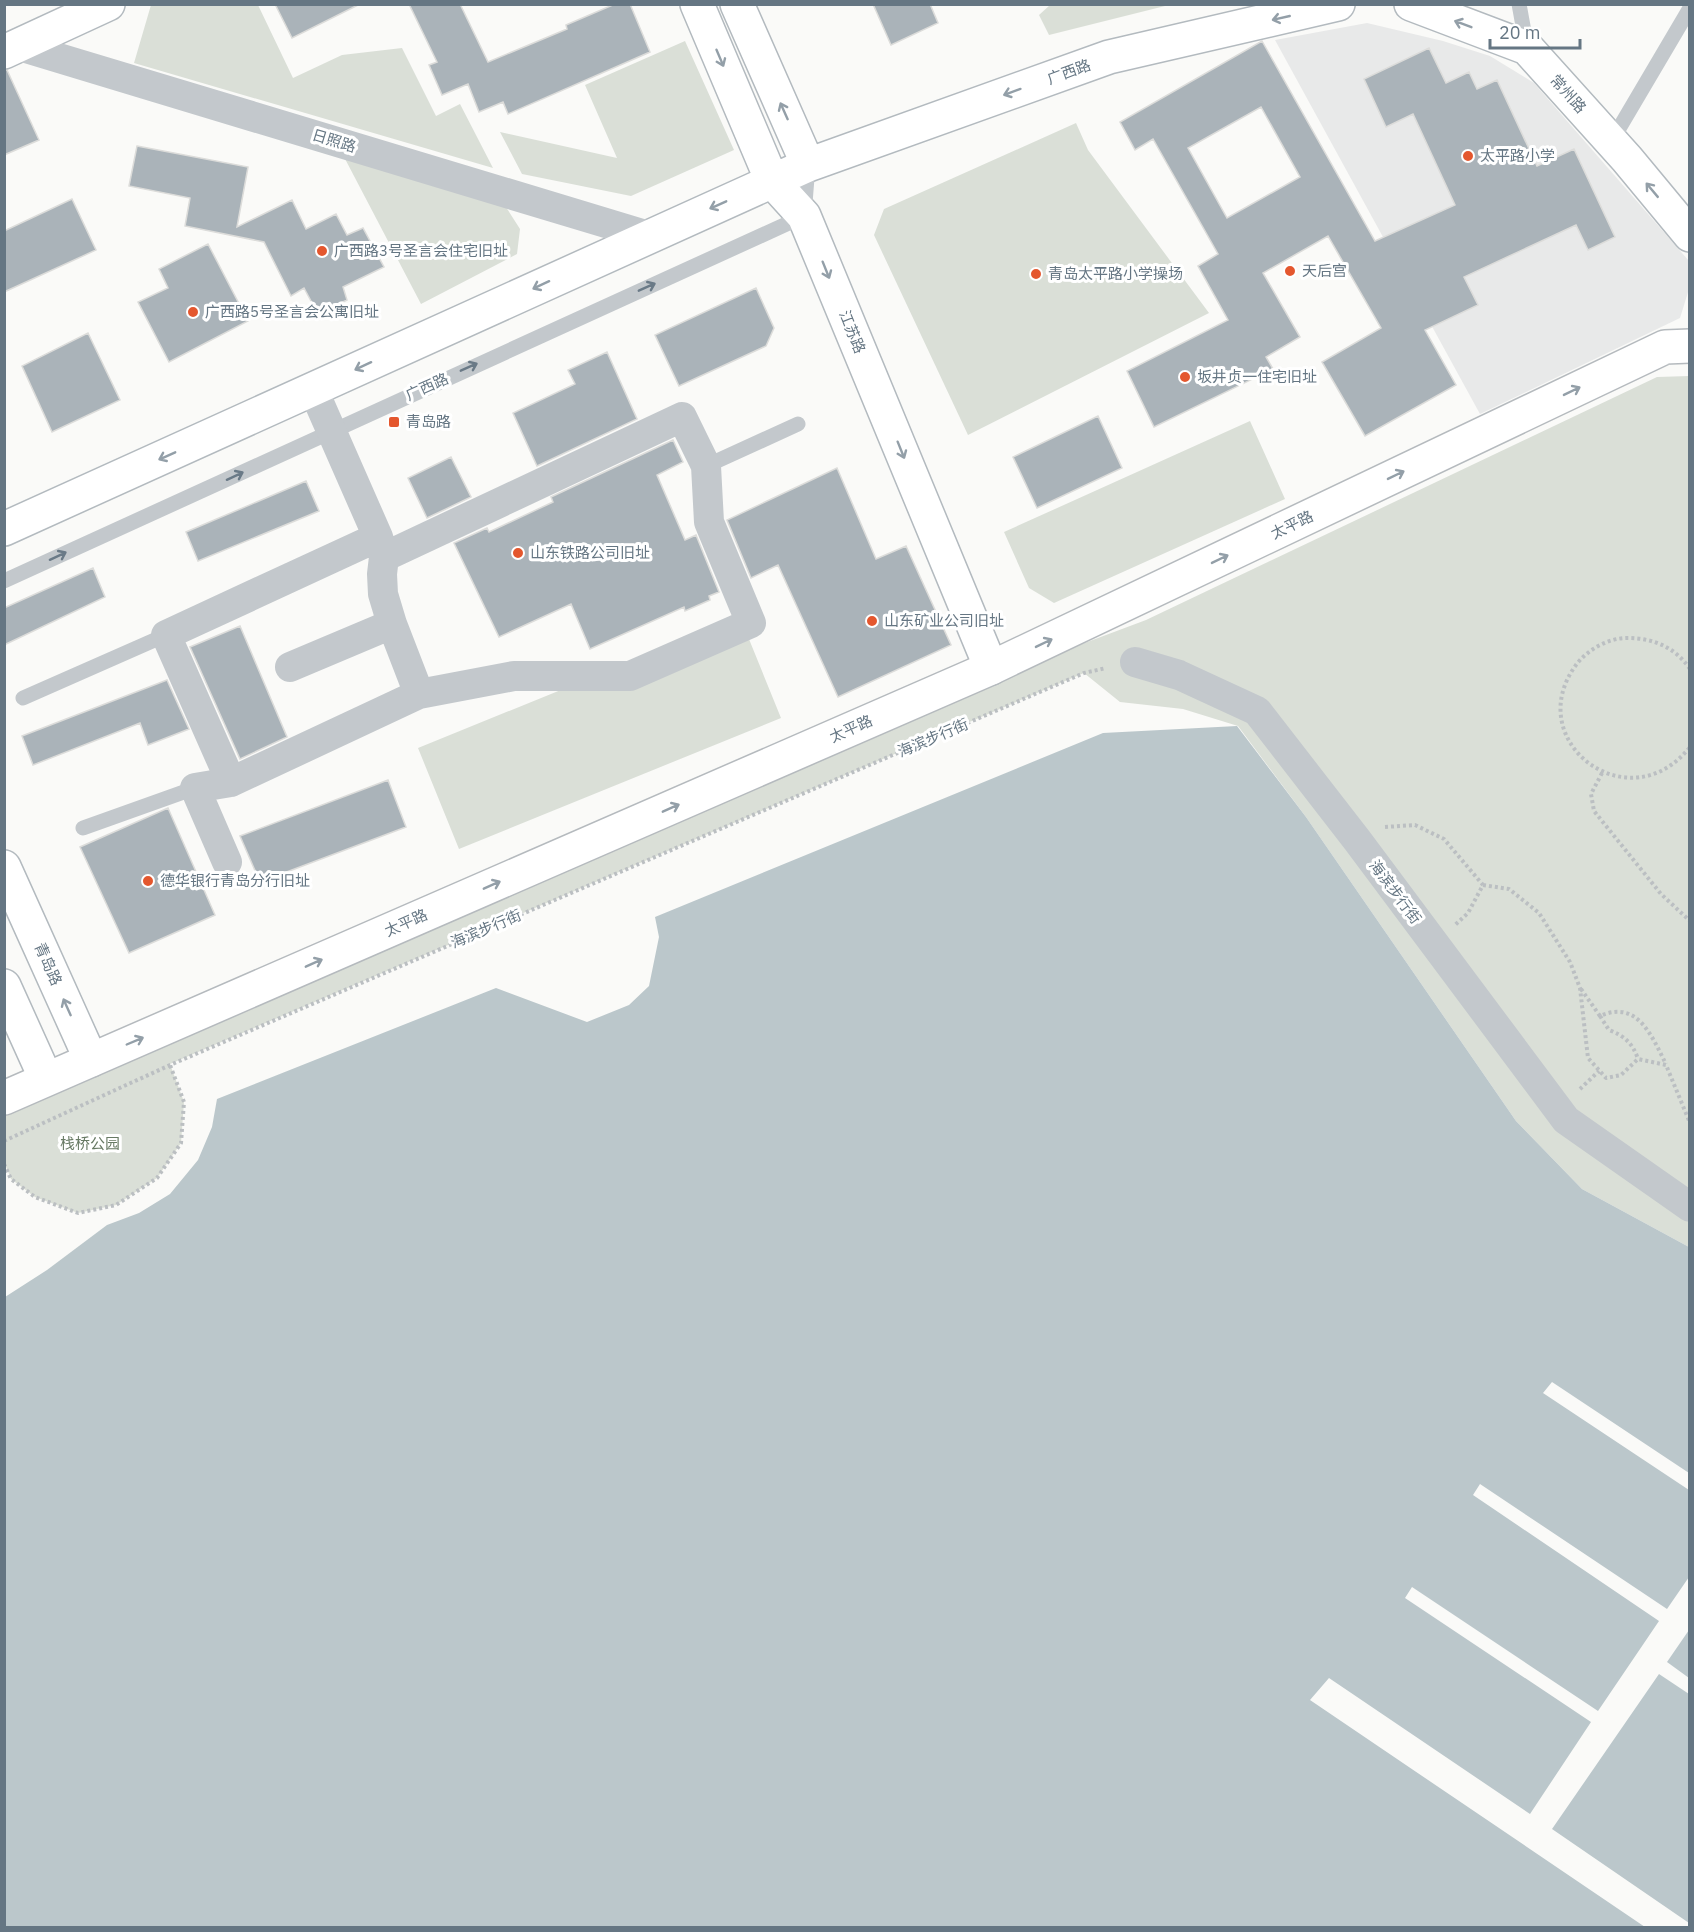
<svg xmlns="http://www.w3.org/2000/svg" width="1694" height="1932" font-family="'IBM Plex Sans','Noto Sans SC',sans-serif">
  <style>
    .built { fill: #e8e9e9 }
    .green { fill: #dadfd7 }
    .water { fill: #bbc7cb }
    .pier { fill: #fafaf8 }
    .building { fill: #aab3b9; stroke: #dcdcda; stroke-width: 1.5; fill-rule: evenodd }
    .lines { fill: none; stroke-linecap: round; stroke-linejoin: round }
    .secondary-casing { stroke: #b3babf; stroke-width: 36 }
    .primary-casing { stroke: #b5babe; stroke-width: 36 }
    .path { stroke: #bbbfc2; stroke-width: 4; stroke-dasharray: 3 3; stroke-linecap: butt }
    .lane { stroke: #c3c8cc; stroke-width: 15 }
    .street { stroke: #c3c8cc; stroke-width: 30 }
    .secondary { stroke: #fff; stroke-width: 33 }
    .primary { stroke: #fff; stroke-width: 33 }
    .oneway { stroke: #939fa8 }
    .oneway2 { stroke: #6a7a87 }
    .poi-dot { fill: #e4572e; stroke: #fff; stroke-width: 2 }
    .labels { text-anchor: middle; stroke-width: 6; stroke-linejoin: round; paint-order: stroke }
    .street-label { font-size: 15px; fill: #657683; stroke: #fff }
    .poi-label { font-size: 15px; fill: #657683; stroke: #fff; text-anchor: start }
    .park-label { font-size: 15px; fill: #687a64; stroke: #fff }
  </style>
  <rect width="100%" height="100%" fill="#fafaf8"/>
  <path class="built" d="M1367 23 1443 41 1490 56 1534 83 1689 261V289L1680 318 1480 414 1275 40Z"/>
  <path class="green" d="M151 5H258L293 78 342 55 402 48 436 116 460 104 493 168 134 63Z
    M1050 5V4L1169 5 1049 35 1039 15Z
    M685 41 734 150 631 196 522 174 500 132 617 158 585 85Z
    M1076 123 1088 150 1209 313 968 435 874 235 884 209Z
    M343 155 506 207 520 229 517 254 421 304Z
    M1689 376V1247L1582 1189 1516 1121 1306 817 1238 726 1183 709 1120 702 1084 673 170 1064 184 1102 181 1143 157 1178 116 1205 78 1213 35 1197 11 1179 5 1164V1110L1074 647 1146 620 1657 377Z
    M1250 421 1285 499 1054 603 1029 588 1004 532Z
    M740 617 781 718 459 849 418 748Z"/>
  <path class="water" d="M1237 726 1306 817 1516 1121 1582 1189 1689 1247V1927L5 1928V1297L47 1270 107 1225 139 1213 170 1194 198 1160 212 1127 217 1099 496 988 587 1022 629 1005 649 986 659 937 655 917 1103 733Z"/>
  <path class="pier" d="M1552 1382 1689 1473V1490L1543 1393Z
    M1480 1484 1667 1609 1689 1577V1630L1667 1662 1689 1678V1694L1659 1674 1552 1829 1689 1923V1927H1645L1310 1700 1329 1678 1530 1814 1591 1722 1405 1598 1412 1587 1598 1711 1659 1621 1473 1495Z"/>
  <path class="building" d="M275 4H360L292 38Z
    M409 4H460L488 62 567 29 566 25 615 4H630L650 52 508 114 503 102 479 112 468 84 442 95 429 65 437 62Z
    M873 4H930L938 23 891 45Z
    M1262 41 1375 241 1455 205 1413 114 1386 127 1364 79 1429 48 1446 83 1469 72 1477 89 1497 80 1537 166 1574 149 1615 237 1588 250 1576 225 1464 277 1478 305 1425 330 1456 385 1365 436 1322 362 1381 328 1328 236 1263 273 1300 337 1266 357 1273 369 1154 427 1127 371 1228 320 1198 266 1218 254 1153 139 1135 150 1120 122ZM1261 107 1300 177 1227 218 1188 148Z
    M4 70H7L39 140 4 155Z
    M137 146 248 167 237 227 292 200 306 229 336 214 347 235 363 228 384 267 343 287 347 300 318 314 304 288 291 296 264 242 185 226 190 198 129 186Z
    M72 199 96 250 4 292V231Z
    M208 244 248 321 169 362 138 302 168 288 159 269Z
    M756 288 774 328 766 346 679 386 655 335Z
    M88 333 120 400 52 432 22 366Z
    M607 352 637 419 537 466 513 413 575 384 568 370Z
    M1098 416 1122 468 1037 508 1013 457Z
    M673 440 683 462 657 475 685 540 696 535 719 592 709 596 710 600 685 611 684 607 590 649 571 604 499 637 454 543 487 528 489 532 553 502 551 497Z
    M451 457 471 497 427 518 408 478Z
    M837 468 876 559 906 546 951 645 838 697 778 565 751 578 727 520Z
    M306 481 319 511 198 561 186 532Z
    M93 568 105 597 4 645V608Z
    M240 626 287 737 240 759 190 647Z
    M167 680 189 729 148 745 140 723 33 765 22 736Z
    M388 780 406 827 260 882 240 836Z
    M168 808 215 915 129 953 80 847Z"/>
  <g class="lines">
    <defs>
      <path id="secondary" d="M697 4 772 181 804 216 991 668
        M737 4 808 165
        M1411 4 1527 48 1627 159 1690 235
        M4 52 108 4
        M4 529 808 165 1109 57 1338 4
        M4 867 91 1060
        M4 986 46 1079"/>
      <path id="primary" d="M4 1098 991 668 1665 347 1690 346"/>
    </defs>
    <use href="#secondary" class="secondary-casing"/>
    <use href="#primary" class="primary-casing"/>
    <path class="path" d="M1690 669C1675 647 1653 638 1627 638 1608 638 1587 650 1576 665 1520 741 1629 824 1690 747
      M1602 773 1591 794 1594 811 1661 894 1690 921
      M1385 827 1415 825 1444 839 1483 885 1468 913 1455 925
      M1483 885 1509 889 1539 913 1570 962 1580 988 1588 1058 1606 1078 1621 1075 1638 1059 1666 1065 1690 1123
      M1581 989 1600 1016C1638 999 1652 1037 1666 1064
      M1600 1016 1609 1030C1625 1036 1633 1044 1638 1059
      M1580 1089 1599 1071
      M4 1141 170 1065 1084 673 1106 668
      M4 1164 11 1179 35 1197 78 1213 116 1205 157 1178 181 1143 184 1102 170 1065"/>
    <path class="lane" d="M1519 4 1527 48
      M1611 142 1690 8
      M706 466 798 424
      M4 581 804 216 808 165
      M23 698 166 635
      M83 828 195 788"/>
    <path class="street" d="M19 46 649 236
      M384 557 682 417 706 466 709 522 751 623 630 676H514L419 694
      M1135 662 1179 675 1257 711 1357 840 1566 1120 1690 1207
      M290 667 392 624
      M231 782 166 635 378 537
      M227 862 195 788 231 782 419 694 392 624 383 594 382 574 384 557 378 537 313 389"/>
    <use href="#secondary" class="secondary"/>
    <use href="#primary" class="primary"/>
  </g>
  <defs><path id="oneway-shaft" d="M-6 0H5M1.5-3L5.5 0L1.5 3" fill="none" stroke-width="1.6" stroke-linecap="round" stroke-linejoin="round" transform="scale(1.5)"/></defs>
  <g class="oneway">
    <use href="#oneway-shaft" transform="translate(1281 18) rotate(167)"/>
    <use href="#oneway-shaft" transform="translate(1463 24) rotate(-159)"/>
    <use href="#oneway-shaft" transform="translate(720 58) rotate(67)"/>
    <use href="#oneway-shaft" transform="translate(1012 92) rotate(160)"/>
    <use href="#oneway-shaft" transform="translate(784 111) rotate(-114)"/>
    <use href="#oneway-shaft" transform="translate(1652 190) rotate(-130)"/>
    <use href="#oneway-shaft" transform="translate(718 205) rotate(156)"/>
    <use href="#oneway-shaft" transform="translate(826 270) rotate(68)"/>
    <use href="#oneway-shaft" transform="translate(541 285) rotate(155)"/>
    <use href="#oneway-shaft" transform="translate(363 366) rotate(155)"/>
    <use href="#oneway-shaft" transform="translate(1572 391) rotate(-26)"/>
    <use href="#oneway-shaft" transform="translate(901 450) rotate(68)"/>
    <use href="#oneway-shaft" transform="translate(167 456) rotate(156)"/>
    <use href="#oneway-shaft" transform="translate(1396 475) rotate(-26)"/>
    <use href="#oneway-shaft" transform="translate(1220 559) rotate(-26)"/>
    <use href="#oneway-shaft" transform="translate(1044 643) rotate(-26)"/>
    <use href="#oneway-shaft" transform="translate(671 808) rotate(-24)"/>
    <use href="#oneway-shaft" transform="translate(492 885) rotate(-24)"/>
    <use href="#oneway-shaft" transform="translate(314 963) rotate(-24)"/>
    <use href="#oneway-shaft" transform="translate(67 1007) rotate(-114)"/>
    <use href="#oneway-shaft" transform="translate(135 1041) rotate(-23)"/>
  </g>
  <g class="oneway2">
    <use href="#oneway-shaft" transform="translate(647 287) rotate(-24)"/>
    <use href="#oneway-shaft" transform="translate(469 367) rotate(-24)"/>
    <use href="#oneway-shaft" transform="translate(235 476) rotate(-25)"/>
    <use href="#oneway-shaft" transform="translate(58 556) rotate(-25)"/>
  </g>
  <g class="poi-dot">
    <circle cx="1468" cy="156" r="6"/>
    <circle cx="322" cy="251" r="6"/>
    <circle cx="1290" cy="271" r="6"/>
    <circle cx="1036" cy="274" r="6"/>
    <circle cx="193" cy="312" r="6"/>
    <circle cx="1185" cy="377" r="6"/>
    <rect x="388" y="416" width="12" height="12" rx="3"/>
    <circle cx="518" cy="553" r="6"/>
    <circle cx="872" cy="621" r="6"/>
    <circle cx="148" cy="881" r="6"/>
  </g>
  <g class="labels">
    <g class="street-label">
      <text transform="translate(1069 72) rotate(-20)" y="5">广西路</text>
      <text transform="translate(1568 94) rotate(48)" y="5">常州路</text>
      <text transform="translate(334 141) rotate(17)" y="5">日照路</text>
      <text transform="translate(852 332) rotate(68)" y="5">江苏路</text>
      <text transform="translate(427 387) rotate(-24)" y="5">广西路</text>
      <text transform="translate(1292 525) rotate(-26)" y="5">太平路</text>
      <text transform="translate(851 729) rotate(-24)" y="5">太平路</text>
      <text transform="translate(933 738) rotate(-23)" y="5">海滨步行街</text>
      <text transform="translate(1395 892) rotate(53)" y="5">海滨步行街</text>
      <text transform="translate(406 923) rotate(-24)" y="5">太平路</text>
      <text transform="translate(486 929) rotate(-23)" y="5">海滨步行街</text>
      <text transform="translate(48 964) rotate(66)" y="5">青岛路</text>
    </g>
    <g class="poi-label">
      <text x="1480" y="161">太平路小学</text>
      <text x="334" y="256">广西路3号圣言会住宅旧址</text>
      <text x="1302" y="276">天后宫</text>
      <text x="1048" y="279">青岛太平路小学操场</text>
      <text x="205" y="317">广西路5号圣言会公寓旧址</text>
      <text x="1197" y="382">坂井贞一住宅旧址</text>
      <text x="406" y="427">青岛路</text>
      <text x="530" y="558">山东铁路公司旧址</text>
      <text x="884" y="626">山东矿业公司旧址</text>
      <text x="160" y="886">德华银行青岛分行旧址</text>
    </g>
    <g class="park-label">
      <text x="90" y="1149">栈桥公园</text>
    </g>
  </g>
  <rect width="1694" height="1932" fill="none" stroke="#657683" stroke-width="12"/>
  <path d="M1490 39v9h90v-9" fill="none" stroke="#657683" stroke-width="3"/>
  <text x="1499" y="39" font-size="18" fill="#657683" stroke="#ffffff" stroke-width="4.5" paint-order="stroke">20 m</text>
</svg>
